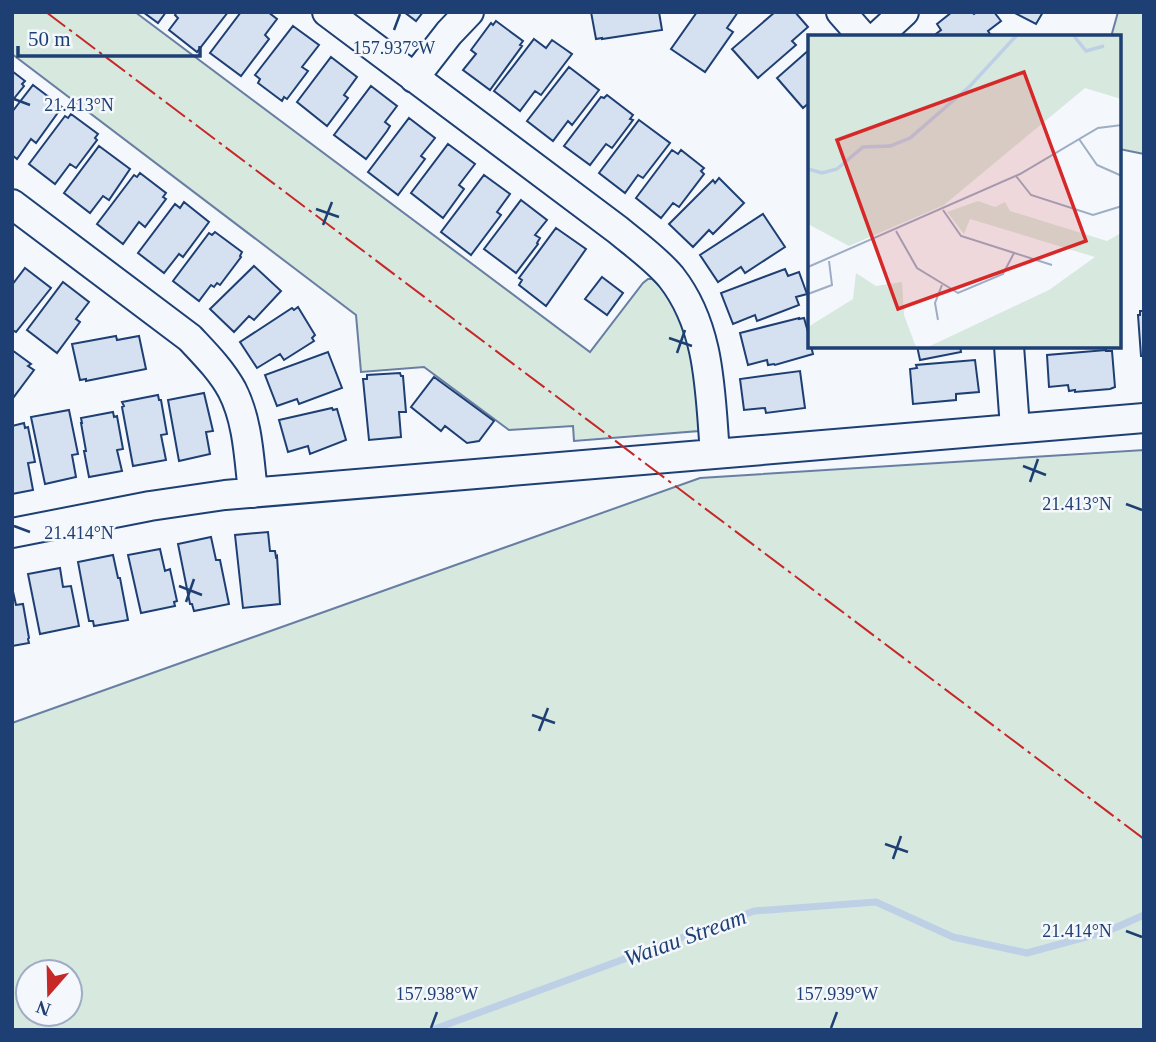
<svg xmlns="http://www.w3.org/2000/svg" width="1156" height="1042" font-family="Georgia,serif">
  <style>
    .green { fill: #d7e8df; stroke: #687fa3; stroke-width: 2; fill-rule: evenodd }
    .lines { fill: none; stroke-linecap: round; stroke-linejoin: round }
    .stream { stroke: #bed0e5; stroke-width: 7 }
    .building { fill: #d5e0f0; stroke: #1d3f73; stroke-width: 2 }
    .minor-casing { stroke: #1d3f73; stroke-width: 32 }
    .minor { stroke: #f4f7fb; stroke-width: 28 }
    .power { stroke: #c62828; stroke-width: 2; stroke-dasharray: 24 5 3.5 5; stroke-linecap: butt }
    .ticks { fill: none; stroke: #1d3f73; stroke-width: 2.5 }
    .labels { text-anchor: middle; stroke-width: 5; stroke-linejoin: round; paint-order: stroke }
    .water-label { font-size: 23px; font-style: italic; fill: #1d3f73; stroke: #f4f7fb }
    .inset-river { fill: none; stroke: #bed0e5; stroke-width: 3.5 }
    .inset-road { fill: none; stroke: #9eadc5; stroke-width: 2 }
    .view { fill: #d62828; fill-opacity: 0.15; stroke: #d62828; stroke-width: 3.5 }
    .inset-edge { fill: none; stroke: #1d3f73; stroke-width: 3.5 }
    .ticks-label { font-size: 18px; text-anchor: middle; fill: #1d3f73; stroke: #f4f7fb; stroke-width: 5; stroke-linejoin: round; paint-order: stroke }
  </style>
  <rect width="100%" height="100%" fill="#f4f7fb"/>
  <path class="green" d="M12 12H135L590 352 643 283 648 279H652C695 314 695 381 699 431L574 441 573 426 509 430 424 367 361 372 356 315 12 54Z
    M1118 12H1144V154L1119 149V37H1111Z
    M1144 450V1030H12V723L700 478ZM28 972H70V1014H28Z"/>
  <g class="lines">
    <path class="stream" d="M432 1030 754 911 876 902 953 937 1027 953 1108 931 1144 915"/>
  </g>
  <path class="building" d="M143 12H166L158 23Z
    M177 12H228L197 52 169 30 178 18 175 15Z
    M241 12H268L277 19 265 35 269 39 241 76 210 53Z
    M404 12H423L416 21Z
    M591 12H659L662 30 602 39V38L596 39Z
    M697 12H738L727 28 733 32 705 72 671 49Z
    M775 12H795L808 27 792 41 796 45 758 78 732 49Z
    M952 12H972L974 14 977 12H994L1001 21 988 31 990 34 986 37H932L941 30 937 24Z
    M1013 12H1043L1036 24Z
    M496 21 523 41 520 45 522 46 490 90 463 70 476 54 471 50 491 23 493 25Z
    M293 26 319 45 302 67 308 71 287 99 284 97 282 101 258 83 260 79 255 75Z
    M534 39 546 48 552 40 572 54 541 95 535 91 520 111 494 91Z
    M810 49V102L803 108 777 78Z
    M331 57 357 77 344 95 348 98 327 126 297 102Z
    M569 67 599 90 572 125 568 121 553 141 527 121Z
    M12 71 25 81 22 84 24 86 12 101Z
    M33 85 62 107 36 143 31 139 17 159 12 155V112Z
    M371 86 397 106 385 122 390 126 387 131 366 159 334 135Z
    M607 95 633 115 630 119 633 120 612 148 606 144 590 165 564 146 601 97 604 98Z
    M71 114 98 134 95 138 97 140 76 168 70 164 55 184 29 164 65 116 68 118Z
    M409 118 435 138 421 156 425 159 398 195 368 172Z
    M639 120 670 143 643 178 638 175 625 193 599 173Z
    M448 144 475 164 459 185 464 189 443 218 411 193Z
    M99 146 130 169 109 200 103 196 90 213 64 193Z
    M672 150 678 154 681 150 704 168 701 171 704 174 679 207 673 203 661 218 636 198Z
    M140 173 166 193 163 197 166 199 145 227 139 222 123 244 97 224 134 175 137 177Z
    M484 175 510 194 497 212 501 215 471 255 441 232Z
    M719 178 744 203 713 234 709 230 693 247 669 224 713 180 715 183Z
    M521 200 547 220 535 235 540 238 537 243 538 244 516 273 484 249Z
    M184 202 209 222 183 257 179 254 164 273 138 253 175 204 180 208Z
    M763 214 785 247 745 273 741 267 718 282 700 255Z
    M556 228 586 249 546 306 519 285 522 280 519 278Z
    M215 232 242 252 240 256 241 257 220 285 217 283 214 287 211 285 199 301 173 281 209 233 212 235Z
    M254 266 281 291 254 320 249 316 234 332 210 309Z
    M25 268 51 288 16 332 12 330V285Z
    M785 269 788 276 799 272 807 294 796 297 799 305 757 321 755 315 733 324 721 293Z
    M602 277 623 293 607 315 585 299Z
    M63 282 89 302 76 319 80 322 57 353 27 330Z
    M298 307 315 335 312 338 314 341 284 360 280 354 257 368 240 342 292 308 294 310Z
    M1140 311H1144V356H1141L1138 315H1140Z
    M799 318V319L804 318 810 339V346H811L813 354 775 365 774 364 768 365 767 360 748 365 740 333Z
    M116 336 117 340 139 336 146 369 86 381V379L80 380 72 344Z
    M917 346H960L961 352 920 360Z
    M12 350 31 364 28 366 34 370 13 398Z
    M1106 350V351H1112L1115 387 1110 389 1075 392V390L1069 391 1068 385 1049 387 1047 355Z
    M328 352 342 388 299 404 297 399 277 406 265 375Z
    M975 360 979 392 956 394V400L913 404 910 369 917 368 916 365Z
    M800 371 805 408 766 413 765 408 744 410 740 379Z
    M400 373 401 376H403L406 412H399L401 437 369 440 363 379H367V375Z
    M434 377 494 421 479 441 467 443 445 426 441 431 411 407Z
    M204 393 213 431 206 432 210 454 179 461 168 400Z
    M158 395 159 400H161L167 434 161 435 166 460 133 466 122 407 124 406 122 402Z
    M332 408 333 410 337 409 346 440 310 454 308 446 288 452 279 420Z
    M69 410 78 454 72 455 76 477 45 484 31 417Z
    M113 412 114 417 117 416 123 449 117 450 122 471 89 477 84 451H86L81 423H82L81 418Z
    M24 423 25 428 28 427 35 462 28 463 33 490 12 494V426Z
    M268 532 270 551H275L276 557 277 556 280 604 243 608 235 535Z
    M211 537 216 560H220L229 604 194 611 192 604H190L178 544Z
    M160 549 165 571 170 569 177 601 174 602 175 606 141 613 128 555Z
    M113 555 118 578H120L128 620 94 626 93 621H89L78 562Z
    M60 568 63 587 71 586 79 626 40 634 28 574Z
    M12 587 16 605 23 604 29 638 28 639 29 643 12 646Z"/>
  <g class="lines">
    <defs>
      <path id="minor" d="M327 12 618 230C636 245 656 259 671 277 711 328 710 392 715 454
        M841 12 863 37
        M877 37 904 12
        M414 78 449 33 469 12
        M12 204 190 338C205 354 221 370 232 390 248 421 249 458 253 493
        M1009 346 1015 428
        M12 533 150 506 225 495 1144 418"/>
    </defs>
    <use href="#minor" class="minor-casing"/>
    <use href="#minor" class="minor"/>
    <path class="power" d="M46 12 1144 839"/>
  </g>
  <path class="ticks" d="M394 30 400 14M14 99 30 105M316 209 339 217M323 225 332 202M669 338 692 346M677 353 685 330M1023 466 1046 475M1030 482 1038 459M1126 504 1142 510M14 526 30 532M179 586 202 595M186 602 194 579M532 715 555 723M539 731 548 708M885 844 908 852M893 859 901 836M1126 931 1142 937M431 1028 437 1012M831 1028 837 1012"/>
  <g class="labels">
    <g class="water-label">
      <text transform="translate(685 937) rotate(-20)" y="8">Waiau Stream</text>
    </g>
  </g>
  <g transform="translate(808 35)">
    <rect width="313" height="313" fill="#f4f7fb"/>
    <path d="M0 1H313V64L277 53 136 170 41 211 0 189ZM170 166 187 172 197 167 202 176 299 206 313 198V312H120L241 255 287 222 162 184 156 199 139 177ZM48 238 68 251 94 247 96 280 108 312H0V292L45 264Z" fill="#d7e8df"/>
    <path class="inset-river" d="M266 1 278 16 296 11M0 134 14 138 29 134 55 112 82 111 102 103 162 51 208 1"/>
    <path class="inset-road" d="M271 104 289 130 314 141M208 141 223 160 285 180 314 171M135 175 153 201 244 230M88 196 109 233 150 258 195 239 206 218M0 232 212 139 290 93 314 90M0 259 24 250 21 226M130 285 127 268 134 250"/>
    <path class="view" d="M216 37 278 206 90 274 29 105Z"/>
    <rect width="313" height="313" class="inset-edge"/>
  </g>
  <g class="ticks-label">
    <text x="394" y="54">157.937°W</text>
    <text x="79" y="111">21.413°N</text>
    <text x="1077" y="510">21.413°N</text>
    <text x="79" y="539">21.414°N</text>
    <text x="1077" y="937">21.414°N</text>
    <text x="437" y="1000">157.938°W</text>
    <text x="837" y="1000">157.939°W</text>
  </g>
  <rect width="1156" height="1042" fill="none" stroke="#1d3f73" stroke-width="28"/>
  <g transform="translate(49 993) rotate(200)"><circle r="33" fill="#f4f7fb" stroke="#9eadc5" stroke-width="2"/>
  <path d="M0-5L12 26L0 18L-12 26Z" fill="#c62828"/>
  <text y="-10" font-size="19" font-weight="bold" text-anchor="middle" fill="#1d3f73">N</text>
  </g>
  <path d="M18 46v10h182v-10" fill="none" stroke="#1d3f73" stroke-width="3.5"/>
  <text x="28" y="46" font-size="21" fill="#1d3f73" stroke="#f4f7fb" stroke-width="5" paint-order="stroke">50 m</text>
</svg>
